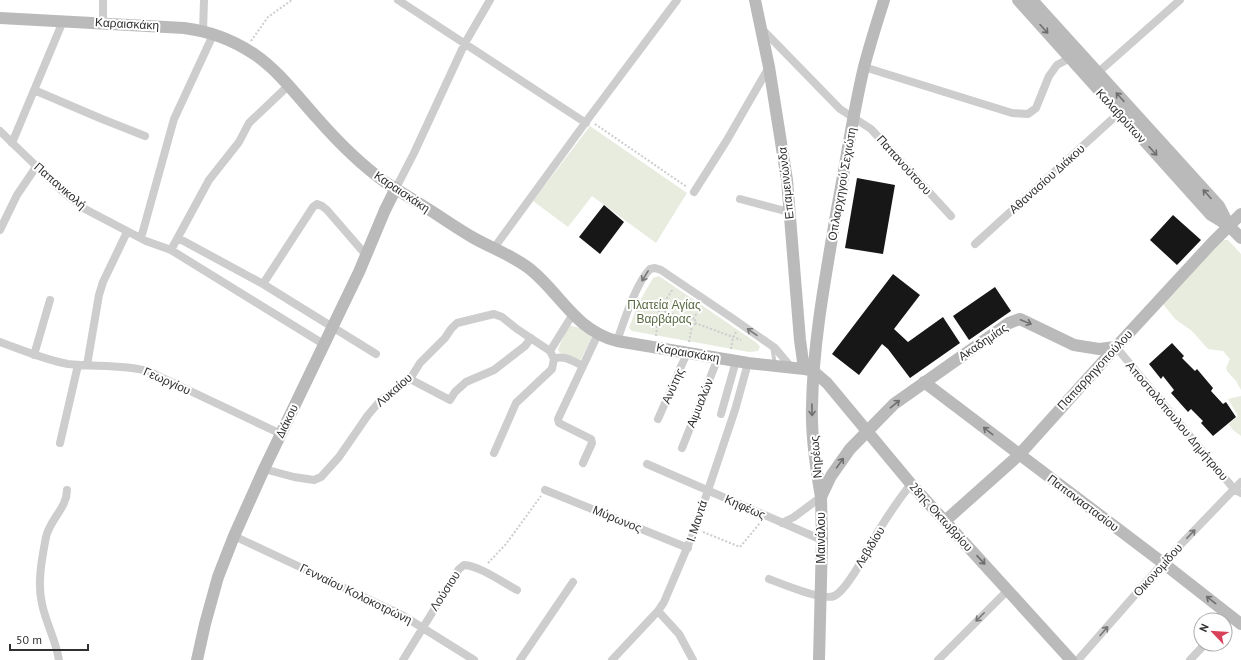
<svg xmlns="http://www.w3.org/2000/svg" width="1241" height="660" font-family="'PT Sans',sans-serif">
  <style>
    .green { fill: #e7ecdf }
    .building { fill: #171717 }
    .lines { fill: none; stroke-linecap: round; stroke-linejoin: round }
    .path { stroke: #cdcdcd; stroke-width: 2; stroke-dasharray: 2 2; stroke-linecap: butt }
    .lane { stroke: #cdcdcd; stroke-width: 4 }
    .street { stroke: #cdcdcd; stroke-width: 8 }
    .secondary { stroke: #bababa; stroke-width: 12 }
    .oneway { stroke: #6e6e6e }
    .oneway2 { stroke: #777 }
    .labels { text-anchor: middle; stroke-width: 4; stroke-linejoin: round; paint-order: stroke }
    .street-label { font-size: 12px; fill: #303030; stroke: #fff }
    .park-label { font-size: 12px; fill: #576941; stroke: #fff }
  </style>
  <rect width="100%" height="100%" fill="#fff"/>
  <path class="green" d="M590 126 687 193 656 243 592 196 568 227 533 201Z
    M1220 240H1228L1241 254V390L1236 381 1227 371 1226 368 1230 359 1223 351 1208 349 1192 331 1175 319 1163 304Z
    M659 276 757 343 760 347 758 351 749 352 632 331 629 328 638 304 653 278Z
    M570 326C578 326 588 331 592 338L580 361 575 360 559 352 558 349 566 331Z
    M1241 396V436L1233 430 1229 424 1238 416 1228 399Z"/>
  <path class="building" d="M857 178 895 185 883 254 845 248Z
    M604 205 624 222 600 254 579 237Z
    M1173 215 1201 240 1177 265 1150 240Z
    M893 274 920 295 894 329 908 342 943 317 960 343 910 378 888 349 882 344 859 375 832 354Z
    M995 287 1011 311 969 340 953 316Z
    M1172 343 1184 356 1182 358 1195 371 1197 369 1213 388 1211 391 1223 404 1226 402 1236 417 1213 436 1201 423 1203 421 1191 409 1188 412 1171 393 1174 390 1163 376 1161 379 1149 364Z"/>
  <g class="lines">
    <path class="path" d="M251 41 268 17 292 0
      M595 124 687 187
      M653 307 688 320
      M688.5 322a3.5 3.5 0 1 1 7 0a3.5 3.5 0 1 1-7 0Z
      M693 319 701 307
      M695 323 741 340
      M656 336 659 310 673 289
      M689 342 692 326
      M731 349 733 337 736 332
      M703 532 740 547 760 523
      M488 563 506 544 541 496"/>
    <path class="lane" d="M772 346 775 365"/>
    <path class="street" d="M398 0 586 123
      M103 23V0
      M761 28 840 109 871 129 951 216
      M203 32 204 0
      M864 67 1012 113 1028 114 1036 108 1049 76 1057 65 1070 58
      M1094 76 1180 0
      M34 90 102 119 145 136
      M0 131 63 192 83 208 146 241 171 250 325 345
      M12 143 63 21
      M396 188 414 153 465 43 490 0
      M694 192 727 140 769 67
      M740 199 789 212
      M0 230 17 195 36 167
      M141 238 174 119 213 35
      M178 238 263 284 376 354
      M975 244 1119 113
      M494 248 588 119 677 0
      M171 250 209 180 239 142 249 123 289 85
      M263 284 313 207 317 204 322 206 327 210 366 255
      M617 341C624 321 636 283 650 269L655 268 661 270 735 320 775 348 791 367
      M0 342C22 350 45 360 68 364 95 367 122 364 148 371L281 434
      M1116 347 1234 489 1241 493
      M34 355 50 300
      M554 359C563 354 574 362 583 366
      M87 365 99 295 103 282 127 232
      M410 379 450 400 455 392 466 382 494 370 525 346 531 338
      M721 414 736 361
      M658 419 687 353
      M60 443 78 365
      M682 448 718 358
      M494 453 516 403 552 369 554 359 550 351 573 314
      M583 463 592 443 591 439 559 423 558 419 598 334
      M647 464 822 540
      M264 469 294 477 314 480 321 477 339 457 368 415 380 401 410 379 420 363 445 338 451 329 457 323 494 314 502 317 517 329 550 351
      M545 490 688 548
      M782 523 794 517 821 497
      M234 536 402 615 474 660
      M769 579C782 584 823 601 834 596 848 590 871 544 879 530 889 514 899 499 911 484
      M658 611 679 634 693 660
      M59 660C56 641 46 623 42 604 37 583 42 558 46 537 50 519 67 508 67 490
      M403 660 459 569 464 565C480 566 502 582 517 590
      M520 660 573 582
      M612 660 658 611 664 602 695 529 735 410 748 363
      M938 660 1008 590
      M1078 660 1163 563 1241 482
      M1190 660 1205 644"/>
    <path class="secondary" d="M755 0 769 67 787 180 800 340 804 369
      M1018 0 1211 215 1229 226
      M1032 0 1219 206 1229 226 1241 238
      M0 18 184 28C208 31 233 40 254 54 279 71 297 96 317 118 338 142 360 164 385 182 402 193 419 203 436 214 448 222 460 230 472 237 491 248 512 255 530 269 561 294 575 330 617 341L748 363 804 369 813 371 827 383 911 484 1071 660
      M924 382 1163 563 1241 624
      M821 497C816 469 811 435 812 407 813 341 826 274 837 209 846 162 853 113 864 67 870 44 877 22 884 0
      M945 521 1019 455 1116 347 1211 244 1241 214
      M197 660 205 624 218 577 234 536 264 469 359 272 385 210 396 188
      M819 660 822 540 821 497 831 476 850 449 894 404 1009 323 1020 319 1074 345 1099 349 1116 347"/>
  </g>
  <defs><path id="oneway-shaft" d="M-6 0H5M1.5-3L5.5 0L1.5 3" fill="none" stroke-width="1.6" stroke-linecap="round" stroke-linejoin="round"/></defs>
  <g class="oneway">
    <use href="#oneway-shaft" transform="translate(1044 29) rotate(48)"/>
    <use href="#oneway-shaft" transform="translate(1120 97) rotate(-132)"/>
    <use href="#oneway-shaft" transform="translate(1153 151) rotate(48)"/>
    <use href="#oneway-shaft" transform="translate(1207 194) rotate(-132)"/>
    <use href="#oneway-shaft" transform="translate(1026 322) rotate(22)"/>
    <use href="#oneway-shaft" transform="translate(895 404) rotate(-40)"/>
    <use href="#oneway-shaft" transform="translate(812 410) rotate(89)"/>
    <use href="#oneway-shaft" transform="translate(988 431) rotate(-142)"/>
    <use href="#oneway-shaft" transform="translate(840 463) rotate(-55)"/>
    <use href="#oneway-shaft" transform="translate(981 560) rotate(47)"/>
    <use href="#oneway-shaft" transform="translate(1211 600) rotate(-142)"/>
  </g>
  <g class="oneway2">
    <use href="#oneway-shaft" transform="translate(645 276) rotate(122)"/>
    <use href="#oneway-shaft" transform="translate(752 332) rotate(-145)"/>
    <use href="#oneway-shaft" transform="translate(1191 534) rotate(-46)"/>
    <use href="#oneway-shaft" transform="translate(980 617) rotate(135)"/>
    <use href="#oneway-shaft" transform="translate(1104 631) rotate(-49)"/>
  </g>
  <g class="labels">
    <g class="street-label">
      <text transform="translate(127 24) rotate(3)" y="4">Καραισκάκη</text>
      <text transform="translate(1121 116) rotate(48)" y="4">Καλαβρύτων</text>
      <text transform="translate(904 165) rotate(48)" y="4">Παπανούτσου</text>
      <text transform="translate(1047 179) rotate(-42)" y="4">Αθανασίου Διάκου</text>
      <text transform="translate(786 183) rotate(-96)" y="4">Επαμεινώνδα</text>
      <text transform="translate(842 184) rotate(-80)" y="4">Οπλαρχηγού Σεχιώτη</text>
      <text transform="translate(60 186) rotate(41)" y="4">Παπανικολή</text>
      <text transform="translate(402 192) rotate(34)" y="4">Καραισκάκη</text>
      <text transform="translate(983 342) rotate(-34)" y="4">Ακαδημίας</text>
      <text transform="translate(688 353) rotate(10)" y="4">Καραισκάκη</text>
      <text transform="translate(1095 370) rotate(-47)" y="4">Παπαρρηγοπούλου</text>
      <text transform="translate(167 381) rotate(24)" y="4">Γεωργίου</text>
      <text transform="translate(673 386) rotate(-66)" y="4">Ανύτης</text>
      <text transform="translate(394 390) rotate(-41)" y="4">Λυκαίου</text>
      <text transform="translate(700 403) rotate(-68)" y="4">Αιμυαλών</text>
      <text transform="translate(287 421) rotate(-64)" y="4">Διάκου</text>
      <text transform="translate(1177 421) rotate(50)" y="4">Αποστολόπουλου Δημήτριου</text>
      <text transform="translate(816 457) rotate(-95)" y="4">Νηρέως</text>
      <text transform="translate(1083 503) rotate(37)" y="4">Παπαναστασίου</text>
      <text transform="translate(745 507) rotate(24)" y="4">Κηφέως</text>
      <text transform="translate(941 517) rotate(48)" y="4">28ης Οκτωβρίου</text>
      <text transform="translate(617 519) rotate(22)" y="4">Μύρωνος</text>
      <text transform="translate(697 521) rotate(-72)" y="4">Ι. Μαντά</text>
      <text transform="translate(821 538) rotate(-90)" y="4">Μαινάλου</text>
      <text transform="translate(870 547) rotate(-59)" y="4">Λεβιδίου</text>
      <text transform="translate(1158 570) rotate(-48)" y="4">Οικονομίδου</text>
      <text transform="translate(445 591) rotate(-57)" y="4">Λούσιου</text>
      <text transform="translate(356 594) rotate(26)" y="4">Γενναίου Κολοκοτρώνη</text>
    </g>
    <g class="park-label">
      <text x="664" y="309">Πλατεία Αγίας<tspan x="664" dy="14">Βαρβάρας</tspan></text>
    </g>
  </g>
  <g transform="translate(1213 632) rotate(295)"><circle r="19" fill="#ffffff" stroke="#acacac"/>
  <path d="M0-3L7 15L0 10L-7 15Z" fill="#d8415a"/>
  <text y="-6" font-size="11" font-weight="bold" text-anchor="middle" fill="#303030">N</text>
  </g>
  <path d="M10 644v6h78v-6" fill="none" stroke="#303030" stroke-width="2"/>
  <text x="16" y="644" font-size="12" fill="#303030" stroke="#ffffff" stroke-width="3" paint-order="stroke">50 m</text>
</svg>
